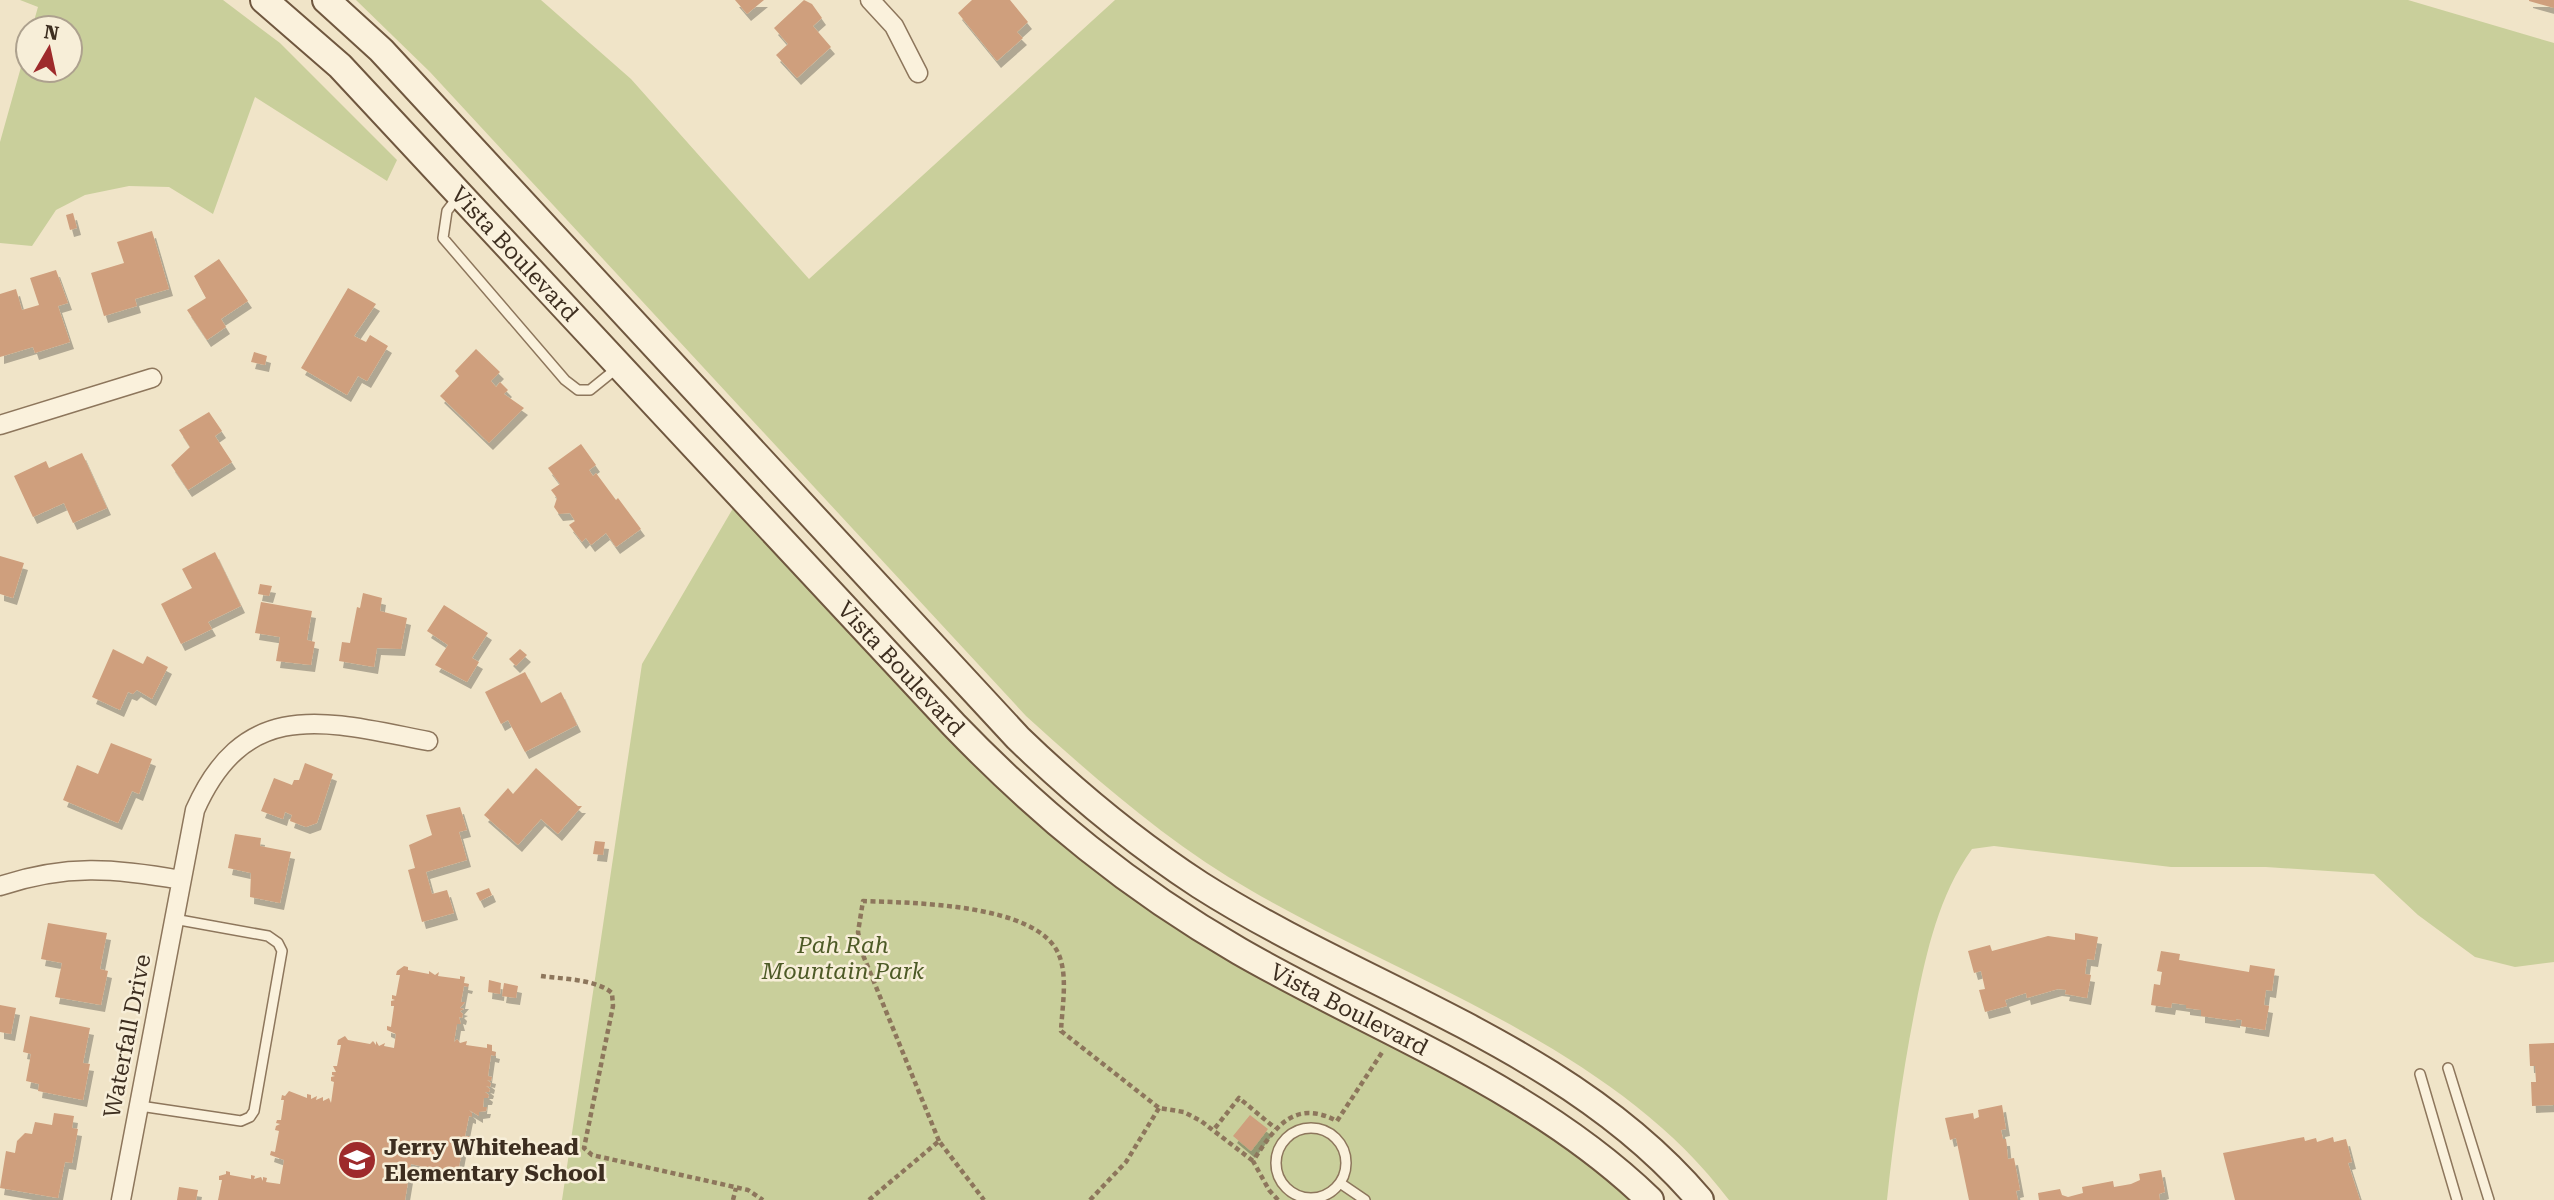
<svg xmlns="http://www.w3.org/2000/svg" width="2554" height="1200" font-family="'Roboto Serif',serif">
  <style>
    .green { fill: #c9cf9b }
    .building { fill: #cf9f7d; filter: url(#shadow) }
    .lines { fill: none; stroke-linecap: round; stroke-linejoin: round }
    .service-casing { stroke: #8d765c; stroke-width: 12 }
    .minor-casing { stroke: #8d765c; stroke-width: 21 }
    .secondary-casing { stroke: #6f573f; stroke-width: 30 }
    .path { stroke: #8d765c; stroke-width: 4.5; stroke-dasharray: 5 3.5; stroke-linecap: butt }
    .service { stroke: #faf1dc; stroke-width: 9 }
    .minor { stroke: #faf1dc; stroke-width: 18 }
    .secondary { stroke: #faf1dc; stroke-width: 26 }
    .labels { text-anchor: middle; stroke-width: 5; stroke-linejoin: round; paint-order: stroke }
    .street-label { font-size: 23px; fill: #3d2e20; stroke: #f7eed8 }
    .park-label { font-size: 23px; font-style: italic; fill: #4d5a26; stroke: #f7eed8 }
    .poi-label { font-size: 23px; font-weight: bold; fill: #3d2e20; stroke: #f7eed8; text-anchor: start }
  </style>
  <defs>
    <filter id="shadow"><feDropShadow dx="4" dy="7" stdDeviation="0" flood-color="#0004"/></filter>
  </defs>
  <rect width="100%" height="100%" fill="#f0e4c8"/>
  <path class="green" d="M20 0H223L280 43 397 160 387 181 255 97 213 214 169 187 129 186 85 195 56 210 32 246 0 243V142L28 42V70H70V28H32L38 7Z
    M356 0H541L631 79 809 279 1115 0H2408L2554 43V962L2515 967 2475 957 2418 915 2374 874 2266 867H2171L1994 846 1972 849C1939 895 1927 950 1916 1004 1903 1070 1894 1134 1887 1200H1729C1615 1048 1411 983 1252 891 1168 843 1097 780 1026 716L430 72Z
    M739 498 1104 865 1510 1098 1647 1200H562L642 664Z"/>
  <path class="building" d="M735 0H764L747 14Z
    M804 0 812 4 822 18 813 26 831 47 797 78 776 55 788 44 774 28Z
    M972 0H1010L1028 22 1017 32 1023 38 997 61 958 13Z
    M2529 0H2554V8L2529 1Z
    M73 213 77 228 70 230 66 215Z
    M152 231 169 289 135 299 137 306 104 316 91 273 124 263 117 242Z
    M219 259 248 301 221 319 226 327 207 340 187 310 206 298 194 276Z
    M56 270 68 303 58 306 70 342 35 353 33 347 0 357V294L16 289 22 310 39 305 30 278Z
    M348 288 376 304 354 336 366 342 370 335 388 346 367 381 358 376 347 395 301 368Z
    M476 349 500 372 491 381 496 387 500 382 508 390 504 394 524 408 489 443 440 396 459 376 455 371Z
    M254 352 267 356 265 365 251 362Z
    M209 412 222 431 215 436 232 462 188 490 171 465 190 447 179 430Z
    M581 444 596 465 589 470 593 476 596 473 616 500 618 498 641 529 616 547 606 533 591 545 586 538 582 542 569 525 575 521 570 513 559 514 554 507 557 498 551 490 560 484 548 468Z
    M82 453 107 508 73 523 64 503 33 517 14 476 46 461 49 468Z
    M215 552 241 606 208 622 212 629 181 644 161 604 192 588 182 569Z
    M0 556 24 563 13 598 0 594Z
    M260 584 272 586 269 596 258 594Z
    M363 593 382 598 380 611 407 618 401 649 377 648 374 667 339 661 342 642 350 643 357 607 360 608Z
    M261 602 312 611 307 640 315 642 311 665 276 661 280 637 255 633Z
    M444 605 488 633 472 658 479 662 467 682 435 665 448 645 427 631Z
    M113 649 143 664 147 656 168 667 152 699 137 690 133 694 128 692 120 710 92 697Z
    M520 649 527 655 516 666 509 659Z
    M525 672 541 703 561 692 577 725 525 752 508 720 501 724 485 692Z
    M111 743 152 759 139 794 132 791 118 823 63 800 77 765 98 774Z
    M305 763 333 774 317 823 306 827 290 821 292 815 285 812 283 819 261 811 274 778 292 785 294 780H299Z
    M536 768 578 806H582L558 834 541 819 518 845 484 815 508 788 513 794Z
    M460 807 467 830 459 832 467 860 426 872 432 894 447 890 454 913 422 922 408 870 415 868 409 845 432 835 426 815Z
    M235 834 261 838 260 846 291 852 280 903 250 897 251 873 228 868Z
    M595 841 605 842 603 855 593 854Z
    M489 888 492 895 480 901 476 893Z
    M48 923 107 933 100 969 108 971 101 1005 55 997 62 963 41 959Z
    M2075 933 2098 937 2094 960 2087 959 2085 974 2091 975 2087 998 2065 994 2066 990 2058 989 2027 998 2026 993 2005 1000 2007 1006 1985 1012 1979 990 1985 989 1981 971 1974 973 1968 951 1990 945 1992 951 2048 936 2075 940Z
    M2161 951 2180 954 2179 960 2249 972 2250 965 2275 969 2272 991 2266 990 2264 1005 2269 1006 2265 1030 2241 1026 2242 1020 2236 1019V1021L2201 1016V1010L2186 1008V1005L2172 1003 2171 1008 2151 1005 2154 984 2160 985 2162 972 2157 971Z
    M404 966 408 967V970L429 974V971L435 975 439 972 438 976 460 979V976L465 977 464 983 469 984 468 987 464 986 461 1002H465L460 1008 464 1009 460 1011 463 1014 462 1018 459 1017 461 1024H457L454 1042 457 1039 460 1043 467 1041 466 1045 487 1048V1044L492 1045V1051L496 1052 495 1056 491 1055 488 1076 492 1077 491 1081 487 1080 491 1083 490 1087 486 1086 490 1089 489 1092H485L489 1095 488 1098H484L483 1107H487L486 1111 479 1112V1116L469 1110 472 1113V1117L469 1116 465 1136H469V1140L464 1139 467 1146 463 1145 459 1167H463V1170L459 1169 456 1176 451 1175 452 1171 431 1168V1171L426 1170 424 1166V1170L420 1169V1166L411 1164 405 1200H218L222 1180H219V1176L226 1174V1171L230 1172V1175L251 1179V1175L255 1176 254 1179 261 1177 263 1181V1177L267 1178 266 1182 280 1184 284 1160 270 1155 271 1151 275 1152 279 1131 275 1130 276 1126 280 1124 276 1123 277 1120H281L284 1100H281L282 1095 285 1096 289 1091 307 1098V1094L311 1095V1099L317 1096 316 1100 323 1097V1101L329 1098 331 1103 334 1082 331 1081V1077L335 1076 332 1075V1072H336L333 1066H337L341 1045H337L338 1040 345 1036 348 1040 370 1044 373 1041 376 1045V1041L379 1046 385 1043 384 1046 394 1048 396 1034 387 1030V1026L391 1027 394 1006H391V1001L395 1000 392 999V995L396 996 400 975H396L397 971Z
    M489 980 501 983 500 994 488 992Z
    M504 983 518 986 516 998 502 996Z
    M0 1005 16 1008 11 1034 0 1032Z
    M30 1016 90 1028 83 1063 90 1064 83 1100 38 1091 39 1084 26 1081 31 1054 23 1052Z
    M2554 1043V1105L2532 1106 2531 1082H2536L2535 1066H2530L2529 1044Z
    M2002 1105 2006 1129 2001 1130 2003 1139H2006L2008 1159 2014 1158 2020 1190 2016 1191 2018 1200H1969L1956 1138 1950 1140 1945 1118 1973 1113 1974 1119 1979 1117 1978 1110Z
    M54 1113 74 1116 72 1128 78 1129 72 1163 65 1162 58 1198 0 1188 6 1151 15 1153 17 1141 25 1133 32 1134 35 1122 52 1125Z
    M1250 1115 1268 1129 1251 1151 1233 1136Z
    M2304 1137 2305 1141 2316 1138 2317 1142 2333 1137 2334 1142 2346 1139 2352 1162 2348 1163 2360 1200H2235L2223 1153Z
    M2161 1170 2165 1192 2159 1194 2160 1200H2039L2038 1193 2060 1189 2062 1195 2068 1197 2083 1193 2082 1187 2113 1181 2114 1187 2131 1184 2140 1180 2139 1174Z
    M179 1187 198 1190 196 1200H177Z"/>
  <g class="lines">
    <defs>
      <path id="service" d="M457 198 447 211 443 238 565 380 578 390H590L616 369
        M2448 1068 2489 1200
        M2420 1074 2457 1200
        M140 1106 241 1121 250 1117 254 1111 282 951 278 943 268 936 174 919
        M1276 1163a35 35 0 1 1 70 0a35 35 0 1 1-70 0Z
        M1340 1183 1365 1200"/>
      <path id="minor" d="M870 0 894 26 918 73
        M0 425 152 378
        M0 886C66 864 114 868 181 880
        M121 1200 195 810C246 695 328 722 428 741"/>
      <g id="secondary">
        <path id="s1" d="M264 0 340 66 954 725C1041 815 1130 888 1239 951 1378 1031 1533 1087 1650 1200"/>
        <path d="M326 0 381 50 1018 738C1074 792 1134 842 1200 885 1365 990 1570 1047 1700 1200"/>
      </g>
    </defs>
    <use href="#service" class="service-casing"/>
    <use href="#minor" class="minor-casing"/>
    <use href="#secondary" class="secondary-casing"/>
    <path class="path" d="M541 976C562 979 596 979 612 993L613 1006 584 1148 592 1155 748 1190 763 1200
      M1215 1128 1239 1098 1275 1128
      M939 1141 863 955 858 932 863 901C912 903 1038 903 1059 955 1068 977 1062 1008 1061 1031L1159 1108 1184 1112 1201 1121 1253 1161
      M733 1200 736 1188
      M869 1200 939 1141 984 1200
      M1090 1200 1126 1162 1159 1108
      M1278 1200 1269 1190 1253 1161C1274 1129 1293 1098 1337 1121L1383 1051"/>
    <use href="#service" class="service"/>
    <use href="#minor" class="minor"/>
    <use href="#secondary" class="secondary"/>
  </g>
  <defs>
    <symbol id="school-disc" viewBox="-11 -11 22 22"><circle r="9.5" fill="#9e2a2b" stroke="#f7eed8"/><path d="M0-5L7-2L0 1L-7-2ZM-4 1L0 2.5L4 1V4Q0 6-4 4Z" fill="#fff"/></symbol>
  </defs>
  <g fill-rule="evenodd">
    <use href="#school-disc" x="335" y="1138" width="44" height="44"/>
  </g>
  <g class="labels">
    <g class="street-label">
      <text dy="8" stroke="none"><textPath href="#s1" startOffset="357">Vista Boulevard</textPath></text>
      <text dy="8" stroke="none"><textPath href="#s1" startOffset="924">Vista Boulevard</textPath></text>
      <text dy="8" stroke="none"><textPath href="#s1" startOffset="1491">Vista Boulevard</textPath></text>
      <text transform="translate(127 1036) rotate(-79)" y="8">Waterfall Drive</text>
    </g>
    <g class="park-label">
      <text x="843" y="953">Pah Rah<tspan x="843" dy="26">Mountain Park</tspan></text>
    </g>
    <g class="poi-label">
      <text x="384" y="1155">Jerry Whitehead<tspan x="384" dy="26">Elementary School</tspan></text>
    </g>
  </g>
  <g transform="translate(49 49) rotate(9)"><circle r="33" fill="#f7eed8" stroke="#ada18e" stroke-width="2"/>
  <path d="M0-5L12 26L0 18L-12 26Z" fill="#9e2a2b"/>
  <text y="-10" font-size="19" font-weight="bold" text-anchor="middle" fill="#3d2e20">N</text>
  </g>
</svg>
